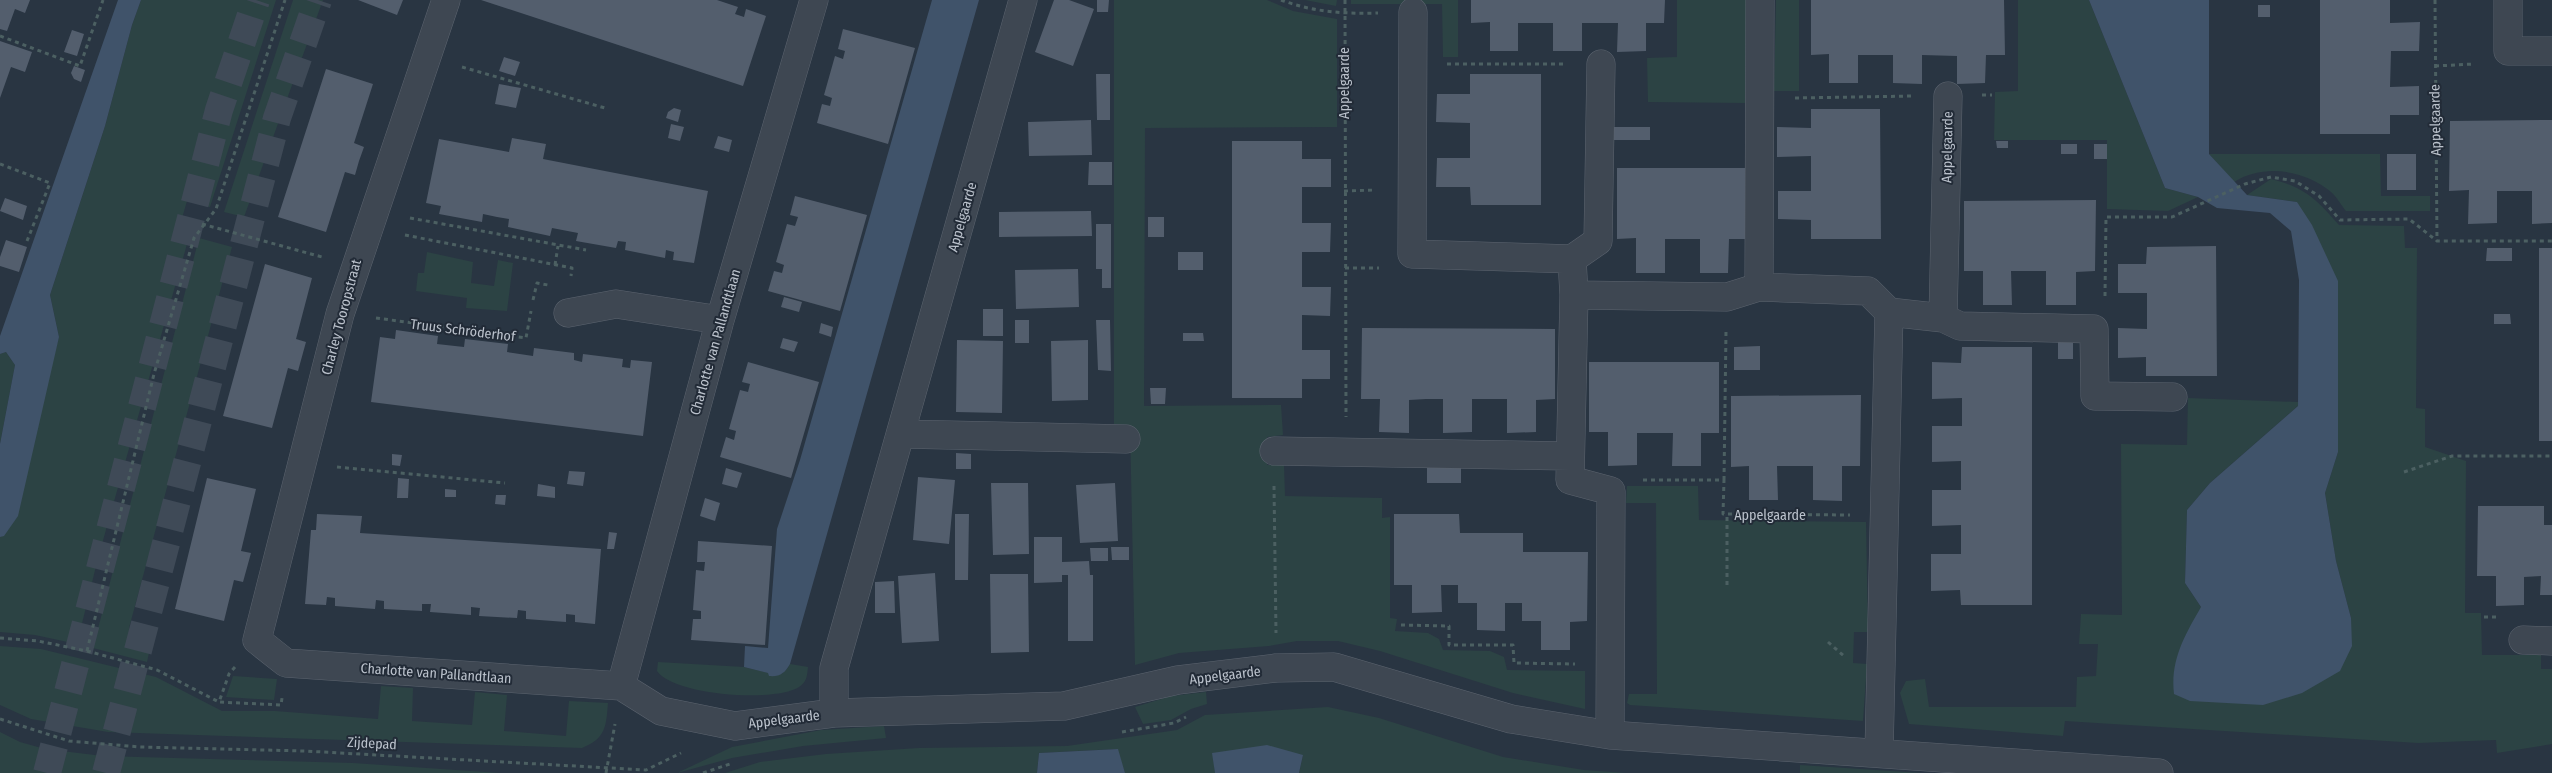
<svg xmlns="http://www.w3.org/2000/svg" width="2552" height="773" font-family="'Fira Sans Condensed',sans-serif">
  <style>
    .green { fill: #2c4344 }
    .water { fill: #40536a }
    .building { fill: #535e6d }
    .lines { fill: none; stroke-linecap: round; stroke-linejoin: round }
    .primary-tunnel { stroke: #3f4a57; stroke-width: 28; stroke-dasharray: 28 14; stroke-linecap: butt }
    .street-casing { stroke: #5c646f; stroke-width: 29 }
    .path { stroke: #4c6062; stroke-width: 3; stroke-dasharray: 4 4; stroke-linecap: butt }
    .street { stroke: #3e4752; stroke-width: 28 }
    .labels { text-anchor: middle; stroke-width: 4; stroke-linejoin: round; paint-order: stroke }
    .street-label { font-size: 14px; fill: #bbc2cc; stroke: #222b37 }
  </style>
  <rect width="100%" height="100%" fill="#293542"/>
  <path class="green" d="M141 0H276L210 207 187 201 178 232 189 237 98 558 77 644 35 635 0 632V537L4 535 59 337 50 295 105 126 132 25Z
    M293 0H323L244 217 224 212Z
    M1114 0H1267L1293 11 1337 19V127L1145 128 1144 406 1281 405 1283 435 1267 437V465H1284L1285 496 1382 498V518L1390 517V618L1397 619 1395 631 1428 633 1439 639 1443 650 1490 651 1504 657 1507 670 1585 671V709L1513 693 1380 651 1338 641H1297L1269 646 1179 653 1135 665 1130 425 1114 424Z
    M1305 0H1337L1336 6Z
    M1351 0H1458V57H1443L1442 4H1351Z
    M1677 0H1748L1746 103 1648 102 1647 58 1677 57Z
    M1776 0H1799V91H1774Z
    M2018 0H2089L2165 188 2198 197 2168 211 2107 209V140H1994L1995 92 2018 91Z
    M2209 154H2380L2381 196H2430V211H2346C2341 205 2337 197 2331 192 2305 170 2264 163 2234 182Z
    M2271 179C2306 188 2316 199 2339 225L2404 226 2405 248H2417L2416 408 2425 409V447L2466 461 2465 613H2481L2482 655H2541V669H2552V744L2497 753 2496 740 2418 743 2065 721 2063 736 1909 724 1900 693 1906 681 1925 679 1929 707H2076L2077 677 2096 676 2098 644H2079L2081 614 2122 615 2121 444 2187 445 2188 398 2298 402V406L2210 483 2187 510 2185 583 2201 607 2351 618 2336 561 2325 493 2338 452 2297 202 2247 195Z
    M199 238 232 247 129 628 135 643 149 653 147 662 93 648Z
    M427 252 473 262 471 283 494 286 498 260 513 263 507 311 466 308 467 298 416 291 418 273H424Z
    M6 352 15 365 0 444V354Z
    M1627 486H1698L1699 520 1866 522 1868 632H1854L1853 663 1867 664 1863 721 1630 705 1627 703 1629 694H1657L1656 503H1626Z
    M0 646 41 649 156 677 222 711H275L378 719 381 686 413 688 412 721 472 725 475 692 507 695 504 731 566 736 569 701 608 703C606 727 606 738 582 748L108 732 31 719 0 705Z
    M658 662 744 667 769 673V676C780 676 785 673 790 664L808 667C807 676 807 682 799 687 774 703 673 695 657 671Z
    M233 676 277 679 274 700 226 697Z
    M1206 692 1207 704 1191 709 1171 720 1143 724 1135 707 1171 696Z
    M1328 707 1379 718 1503 757 1584 770 1626 773H1299L1303 755 1213 753 1215 773H1125L1117 749 1039 753 1037 773H725L760 762 826 754 919 748 1067 746 1177 730 1205 715Z
    M884 726 886 738 803 746 732 758 677 773 732 747 821 730Z
    M0 732 20 742 45 749 103 756 353 763 500 773H0Z
    M1800 764V765L1921 773H1800Z"/>
  <path class="water" d="M118 0H141L132 25 105 126 50 295 59 337 18 516 4 536 0 537V444L15 365 6 352 0 354V336Z
    M932 0H979L790 664C785 673 780 677 769 676L768 673 744 667 745 646 768 648 777 529 800 460Z
    M2089 0H2209V154L2247 195 2297 202 2312 225 2338 281V452L2325 493 2336 561 2351 618 2352 646 2340 671 2302 693 2263 705 2190 701 2174 694C2170 660 2185 635 2201 607L2185 583 2187 510 2210 483 2298 406 2299 280 2291 231 2270 213 2217 208 2198 197 2165 188Z
    M1267 745 1303 755 1299 773H1215L1212 753Z
    M1118 749 1125 773H1037L1039 753Z"/>
  <path class="building" d="M0 0H30L25 13 15 9 7 31 0 29Z
    M358 0H403L397 15Z
    M481 0H717L738 7 735 14 744 17 746 9 766 16 743 86Z
    M1054 0H1069L1094 9 1073 66 1035 52Z
    M1097 0H1109L1108 12H1097Z
    M1471 0H1665L1664 23H1646V51L1617 52 1618 23H1582V51H1553V23H1518V51H1490V22L1471 23Z
    M1811 0H2004L2005 55H1986L1985 83 1957 84V56L1922 55V84L1893 83V55H1858V83H1829V54L1811 55Z
    M2320 0H2390V23L2420 22 2419 51H2391L2390 87 2419 86V115H2390V134H2320Z
    M2258 5H2270V17H2258Z
    M843 29 915 48 888 144 817 123 822 104 830 106 832 98 824 95 835 56 843 59 845 51 838 49Z
    M72 30 84 34 77 56 64 52Z
    M0 41 32 52 25 72 11 67 0 98Z
    M504 57 520 62 515 76 499 71Z
    M74 66 85 70 81 82 74 79 71 73Z
    M326 69 373 84 354 143 364 147 359 161 355 175 345 172 326 232 278 217Z
    M1096 74H1110V120H1097Z
    M1470 74H1541V205H1471L1470 187H1436L1437 158H1470V123L1436 122 1437 94H1470Z
    M499 84 521 88 516 108 495 104Z
    M674 108 681 110 678 122 666 118 668 112Z
    M1811 109H1880L1881 239H1811V220L1778 219V191H1811V156L1777 157V127L1811 128Z
    M1091 120 1092 155 1029 156 1028 122Z
    M2552 120V223L2532 224V191H2497V223L2468 224 2469 190 2449 191 2450 121Z
    M671 124 684 127 680 141 668 138Z
    M1610 127H1650V140H1610Z
    M718 136 732 140 729 152 714 148Z
    M512 138 546 144 543 159 708 191 694 263 673 260 674 252 666 250 665 258 625 250 626 242 618 241 616 248 576 241 578 233 552 228 550 236 508 227 509 219 497 217 483 214 482 222 439 214 441 206 426 203 439 139 509 152Z
    M1232 141H1302V159H1331V187H1302V223H1331L1330 252H1302V287H1331L1330 316 1302 315V350H1330V379H1302V398H1232Z
    M1996 141H2008V148H1997Z
    M2061 144H2077V154H2061Z
    M2094 144H2107V159H2094Z
    M2387 154H2416V190H2387Z
    M1089 162H1112V185H1088Z
    M1617 168H1747V239H1729L1728 273H1700V239H1665V273H1636V238L1617 239Z
    M795 196 867 215 840 311 768 291 774 271 782 273 784 265 776 262 787 224 795 226 798 217 790 215Z
    M5 198 27 206 23 220 0 211Z
    M2096 200 2095 271 2076 272V305H2046V271H2011L2012 305H1983V271H1964V201Z
    M1091 211 1092 236 999 237V212Z
    M1148 217H1164V237H1148Z
    M1096 224H1111V288H1102V269H1096Z
    M6 240 27 247 19 272 0 266V257Z
    M2216 246 2217 376H2146V357L2118 358V328L2147 329V293H2118V264H2146L2147 247Z
    M2487 248H2512V261H2486Z
    M2539 248H2552V441H2539Z
    M1178 252H1203V270H1178Z
    M265 264 312 278 296 339 306 342 298 371 288 368 272 428 223 416Z
    M1078 269 1079 307 1016 309 1015 270Z
    M784 297 802 302 799 312 781 307Z
    M983 309H1003V336H983Z
    M2494 314H2510L2511 324H2494Z
    M1015 320H1029V343H1015Z
    M1096 320H1110L1111 371 1098 370Z
    M821 323 833 327 831 337 819 333Z
    M1362 328 1555 329V399L1536 400V432L1507 433V399H1472V432L1443 433V399H1426L1409 400V433L1379 432 1380 399H1361Z
    M396 330 438 336 437 344 464 347 465 339 508 344 507 352 533 356 534 348 574 353V360L582 362 583 354 623 359 622 367 630 368 631 360 652 362 643 436 371 402 380 337 395 339Z
    M1183 333H1203L1204 341H1183Z
    M783 338 798 342 794 352 780 348Z
    M957 340 1003 341 1002 413 956 412Z
    M1088 340V400L1052 401 1051 341Z
    M2058 342H2073V359H2058Z
    M1760 346V370H1734V347Z
    M1962 347H2032V605H1961L1960 590 1931 591V554H1961V525L1932 526V490H1961V461L1932 462V426H1962V398L1932 399V362L1961 363Z
    M748 362 819 382 791 478 720 457 726 437 734 440 736 431 729 429 740 390 748 392 750 384 742 382Z
    M1589 362H1719V433H1701V466H1672L1673 433H1637V465L1608 466V432H1589Z
    M1150 388H1166L1165 404H1151Z
    M1861 395 1860 466H1842V501L1813 500V466H1777L1778 500H1749V466L1731 467V396Z
    M956 453 971 454V469H956Z
    M392 454 402 455 400 466 392 465Z
    M726 468 742 473 737 488 722 484Z
    M1427 468H1461V483H1427Z
    M569 471 585 472 583 486 567 484Z
    M918 477 955 480 949 544 913 540Z
    M207 478 256 489 241 551 251 553 243 582 234 580 224 621 175 609Z
    M398 478 409 479 408 498H397Z
    M991 483H1028L1029 554 993 555Z
    M1115 483 1118 541 1080 543 1076 485Z
    M538 484 555 487V498L537 496Z
    M445 489 456 490V497H445Z
    M496 495H506L505 505 495 504Z
    M705 498 720 503 715 521 700 516Z
    M2478 506H2544V525H2552V595H2540L2541 576 2524 577V605L2496 606V576H2477Z
    M317 514 362 516 360 533 601 549 595 624 575 622V615L566 614V622L526 619V611L518 610 517 618 479 616 480 608 471 607V615L430 612 431 604H422V611L384 609V601L376 600 375 609 335 606V598L327 597 326 605 305 604 311 530H316Z
    M955 514H969L968 580H955Z
    M1394 514H1459L1460 533H1523V552H1588L1587 621 1570 622V650H1541V621H1522V603H1505V631L1477 630V603H1458V585H1441L1442 612 1412 613V585H1394Z
    M609 532 617 533 614 549H607Z
    M1034 537H1062V562L1089 561 1090 575H1093V641H1068V575H1062V582L1034 583Z
    M698 541 772 546 765 645 691 640 693 619H701V611L693 610 696 570 704 571 705 562H697Z
    M1111 547H1129V560H1112Z
    M1090 548H1108V561H1091Z
    M935 573 939 641 902 643 898 576Z
    M990 574H1028L1029 652 991 653Z
    M894 581 895 613H875V582Z"/>
  <g class="lines">
    <path class="primary-tunnel" d="M47 773 219 110 256 0
      M106 773 277 118 318 0"/>
    <defs>
      <path id="street" d="M446 0 340 314 257 640 286 663 621 686
        M814 0 720 320 621 686 661 711 735 726 834 713 1064 706 1178 680 1276 668 1334 667 1511 719 1610 735 2159 773
        M1760 0 1759 287 1868 291 1889 312 1879 753
        M2508 0V51H2552
        M1413 12 1412 254 1572 259 1574 295 1570 480 1611 491 1610 735
        M1572 259 1598 241 1601 64
        M1574 295 1727 297 1759 287
        M1889 312 1943 318 1960 326 2094 329 2095 396 2173 397
        M568 313 616 304 720 320
        M1943 318 1948 96
        M901 434 1126 439
        M1274 451 1570 456
        M2523 640 2552 641
        M834 713V668L1023 0"/>
    </defs>
    <use href="#street" class="street-casing"/>
    <path class="path" d="M1281 0C1313 12 1344 14 1378 13
      M1345 0 1346 417
      M2435 0 2437 241
      M0 36 80 66 103 0
      M1447 64H1566
      M2435 66 2474 64
      M462 67 605 108
      M1982 95H1992
      M1795 98 1914 96
      M0 164 50 183 27 241
      M1344 191 1376 190
      M410 218 586 250
      M202 224 322 257
      M405 235 572 268 571 276
      M555 265 558 246
      M1345 268H1379
      M2105 296 2106 217H2172L2245 184 2271 177 2295 181 2319 196 2340 220 2409 219 2437 241H2552
      M533 300 537 283 548 285
      M376 318 526 338 531 311
      M337 467 505 483
      M2404 472 2452 456H2552
      M1643 480H1724L1723 514 1850 515
      M1724 480 1726 331
      M1274 486 1276 633
      M1727 585V515
      M2484 617H2497
      M1401 625 1449 626V645H1513L1514 663 1575 664
      M0 638 38 641 87 651 157 670 219 702
      M1828 642 1845 657
      M87 651 154 374 194 238 216 209 285 0
      M235 667 229 674 219 702 281 705 282 698
      M0 719 69 741 140 747 305 751 646 770 681 753
      M1122 732 1174 723 1186 717
      M606 773 615 724
      M703 773 733 763"/>
    <use href="#street" class="street"/>
  </g>
  <g class="labels">
    <g class="street-label">
      <text transform="translate(1344 83) rotate(-90)" y="5">Appelgaarde</text>
      <text transform="translate(2435 120) rotate(-91)" y="5">Appelgaarde</text>
      <text transform="translate(1947 147) rotate(-89)" y="5">Appelgaarde</text>
      <text transform="translate(962 217) rotate(-74)" y="5">Appelgaarde</text>
      <text transform="translate(341 317) rotate(-75)" y="5">Charley Tooropstraat</text>
      <text transform="translate(463 330) rotate(7)" y="5">Truus Schröderhof</text>
      <text transform="translate(715 342) rotate(-74)" y="5">Charlotte van Pallandtlaan</text>
      <text x="1770" y="520">Appelgaarde</text>
      <text transform="translate(436 673) rotate(4)" y="5">Charlotte van Pallandtlaan</text>
      <text transform="translate(1225 675) rotate(-7)" y="5">Appelgaarde</text>
      <text transform="translate(784 719) rotate(-7)" y="5">Appelgaarde</text>
      <text transform="translate(372 743) rotate(3)" y="5">Zijdepad</text>
    </g>
  </g>
</svg>
